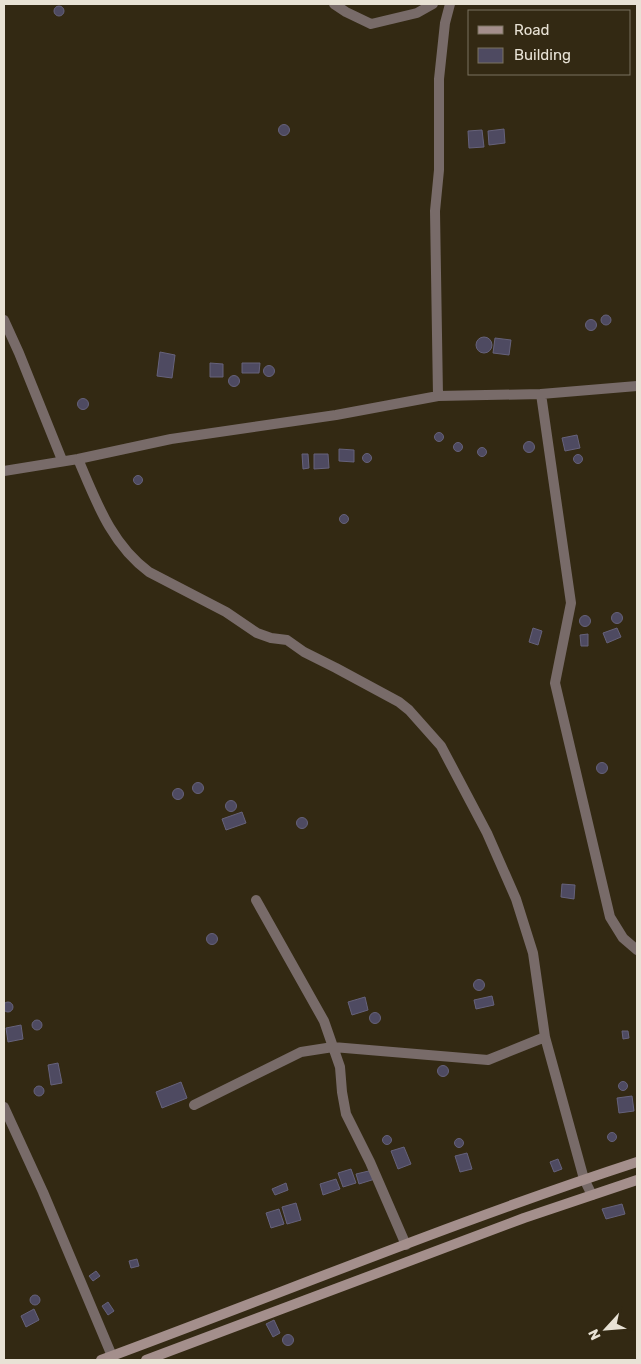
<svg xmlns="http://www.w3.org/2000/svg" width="641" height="1364" font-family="Rubik,sans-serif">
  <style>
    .building { fill: #4e4a61; stroke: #66627b }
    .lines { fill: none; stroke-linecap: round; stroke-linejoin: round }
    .street { stroke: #786b69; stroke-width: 10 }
    .secondary { stroke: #a48f8c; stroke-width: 10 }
  </style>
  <rect width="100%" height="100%" fill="#332913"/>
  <path class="building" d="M54 11a5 5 0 1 1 10 0a5 5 0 1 1-10 0Z
    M278.5 130a5.5 5.5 0 1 1 11 0a5.5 5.5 0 1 1-11 0Z
    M504 129 505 143 489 145 488 131Z
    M482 130 484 147 469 148 468 131Z
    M601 320a5 5 0 1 1 10 0a5 5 0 1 1-10 0Z
    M585.5 325a5.5 5.5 0 1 1 11 0a5.5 5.5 0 1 1-11 0Z
    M476 345a8 8 0 1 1 16 0a8 8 0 1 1-16 0Z
    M495 338 511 340 509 355 493 353Z
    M160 352 175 355 172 378 157 376Z
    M210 363 223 364V377H210Z
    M242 363H260L259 373H242Z
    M263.5 371a5.5 5.5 0 1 1 11 0a5.5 5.5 0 1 1-11 0Z
    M228.5 381a5.5 5.5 0 1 1 11 0a5.5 5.5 0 1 1-11 0Z
    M77.5 404a5.5 5.5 0 1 1 11 0a5.5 5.5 0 1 1-11 0Z
    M434.5 437a4.5 4.5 0 1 1 9 0a4.5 4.5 0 1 1-9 0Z
    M577 435 580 448 565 451 562 438Z
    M523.5 447a5.5 5.5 0 1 1 11 0a5.5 5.5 0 1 1-11 0Z
    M453.5 447a4.5 4.5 0 1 1 9 0a4.5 4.5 0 1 1-9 0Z
    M477.5 452a4.5 4.5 0 1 1 9 0a4.5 4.5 0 1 1-9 0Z
    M339 449 354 450V462L339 461Z
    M362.5 458a4.5 4.5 0 1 1 9 0a4.5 4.5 0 1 1-9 0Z
    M302 454H308L309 468 303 469Z
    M314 454H328L329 468 314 469Z
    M573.5 459a4.5 4.5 0 1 1 9 0a4.5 4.5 0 1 1-9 0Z
    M133.5 480a4.5 4.5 0 1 1 9 0a4.5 4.5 0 1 1-9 0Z
    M339.5 519a4.5 4.5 0 1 1 9 0a4.5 4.5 0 1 1-9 0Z
    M611.5 618a5.5 5.5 0 1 1 11 0a5.5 5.5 0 1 1-11 0Z
    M579.5 621a5.5 5.5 0 1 1 11 0a5.5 5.5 0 1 1-11 0Z
    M533 628 542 631 538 645 529 642Z
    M617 628 621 637 607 643 603 633Z
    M588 634V646H581L580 635Z
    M596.5 768a5.5 5.5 0 1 1 11 0a5.5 5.5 0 1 1-11 0Z
    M192.5 788a5.5 5.5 0 1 1 11 0a5.5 5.5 0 1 1-11 0Z
    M172.5 794a5.5 5.5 0 1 1 11 0a5.5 5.5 0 1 1-11 0Z
    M225.5 806a5.5 5.5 0 1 1 11 0a5.5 5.5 0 1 1-11 0Z
    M242 812 246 823 226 830 222 819Z
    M296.5 823a5.5 5.5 0 1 1 11 0a5.5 5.5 0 1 1-11 0Z
    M562 884 575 885 574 899 561 897Z
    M206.5 939a5.5 5.5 0 1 1 11 0a5.5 5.5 0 1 1-11 0Z
    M473.5 985a5.5 5.5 0 1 1 11 0a5.5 5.5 0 1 1-11 0Z
    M492 996 494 1005 476 1009 474 1000Z
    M365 997 368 1010 352 1015 348 1002Z
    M3 1007a5 5 0 1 1 10 0a5 5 0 1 1-10 0Z
    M369.5 1018a5.5 5.5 0 1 1 11 0a5.5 5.5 0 1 1-11 0Z
    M32 1025a5 5 0 1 1 10 0a5 5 0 1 1-10 0Z
    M21 1025 23 1039 8 1042 6 1028Z
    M622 1031H628L629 1038 623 1039Z
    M58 1063 62 1083 51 1085 48 1065Z
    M437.5 1071a5.5 5.5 0 1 1 11 0a5.5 5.5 0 1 1-11 0Z
    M618.5 1086a4.5 4.5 0 1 1 9 0a4.5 4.5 0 1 1-9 0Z
    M181 1082 187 1098 162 1108 156 1092Z
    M34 1091a5 5 0 1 1 10 0a5 5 0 1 1-10 0Z
    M632 1096 634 1111 619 1113 617 1098Z
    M607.5 1137a4.5 4.5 0 1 1 9 0a4.5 4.5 0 1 1-9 0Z
    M382.5 1140a4.5 4.5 0 1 1 9 0a4.5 4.5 0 1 1-9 0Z
    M454.5 1143a4.5 4.5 0 1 1 9 0a4.5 4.5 0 1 1-9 0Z
    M404 1147 411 1164 398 1169 391 1151Z
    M467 1153 472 1169 460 1172 455 1156Z
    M558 1159 562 1169 554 1172 550 1162Z
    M351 1169 356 1183 343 1187 338 1173Z
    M373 1170 375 1179 359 1184 356 1174Z
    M336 1179 340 1189 323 1195 320 1184Z
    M286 1183 288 1190 275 1195 272 1189Z
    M296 1203 301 1220 287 1224 282 1207Z
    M622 1204 625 1214 606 1219 602 1209Z
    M279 1209 284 1224 271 1228 266 1213Z
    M137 1259 139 1266 131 1268 129 1261Z
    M96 1271 100 1276 93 1281 89 1276Z
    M30 1300a5 5 0 1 1 10 0a5 5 0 1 1-10 0Z
    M108 1302 114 1311 108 1315 102 1306Z
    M34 1309 39 1320 26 1327 21 1316Z
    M274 1320 280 1333 273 1337 266 1324Z
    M282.5 1340a5.5 5.5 0 1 1 11 0a5.5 5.5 0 1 1-11 0Z"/>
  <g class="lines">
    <path class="street" d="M334 4 346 12 371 24 417 13 433 4
      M4 320 19 353 62 460
      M541 394 571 603 555 683 610 917 623 938 637 950
      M438 396 435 211 439 170V79L445 23 450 4
      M78 459C96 501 111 544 149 572L226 612 257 633 271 638 287 640 304 652 336 668 399 702 409 710 441 746 487 833 516 899 533 953 545 1037 584 1179 592 1195
      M4 471 78 459 171 439 336 415 438 396 541 394 637 386
      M256 900 324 1021 340 1067 342 1092 346 1114 370 1162 406 1245
      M194 1105 301 1052 333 1047 488 1060 545 1037
      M4 1107 43 1192 112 1356"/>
    <path class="secondary" d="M101 1360C280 1294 456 1221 637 1162
      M146 1360 524 1218 637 1180"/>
  </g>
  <rect width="641" height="1364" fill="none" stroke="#e8e2d5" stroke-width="10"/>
  <rect x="468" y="10" width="162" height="65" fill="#332913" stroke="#7b7361"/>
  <rect x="478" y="26" width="25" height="8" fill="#a48f8c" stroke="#7b7361"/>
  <text x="514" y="35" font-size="15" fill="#e8e2d5">Road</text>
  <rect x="478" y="48" width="25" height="15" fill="#4e4a61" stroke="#7b7361"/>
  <text x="514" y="60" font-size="15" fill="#e8e2d5">Building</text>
  <g transform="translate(606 1329) rotate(244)" stroke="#332913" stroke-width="4" paint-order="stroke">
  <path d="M0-4L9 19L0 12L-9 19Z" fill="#e8e2d5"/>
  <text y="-8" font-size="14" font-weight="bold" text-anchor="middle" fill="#e8e2d5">N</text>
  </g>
</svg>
